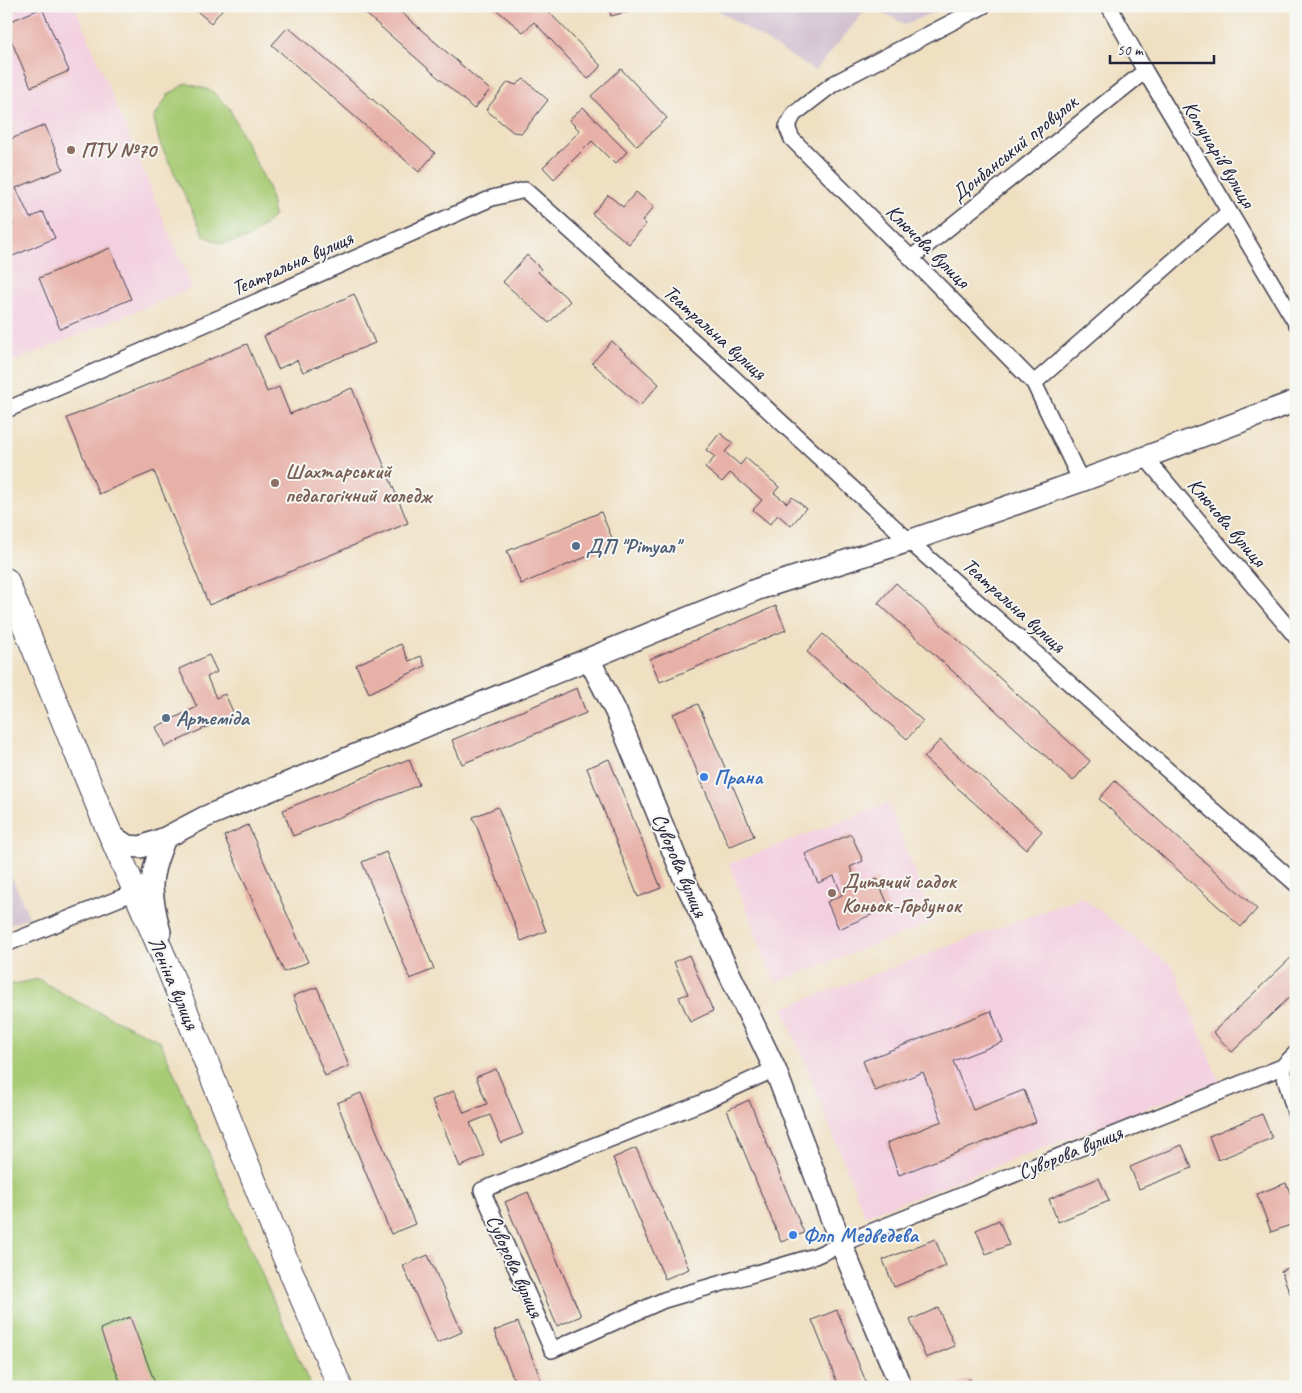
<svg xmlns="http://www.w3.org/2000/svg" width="1302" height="1393" font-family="Caveat,sans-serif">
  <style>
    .built { fill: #f3cfdf }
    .industrial { fill: #cfbdce }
    .green { fill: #a8cc76; stroke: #657758 }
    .building { fill: #e7b1a8 }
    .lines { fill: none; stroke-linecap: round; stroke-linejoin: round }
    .street-casing { stroke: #413e4f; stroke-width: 18 }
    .secondary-casing { stroke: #413e4f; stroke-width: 24 }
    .primary-casing { stroke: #413e4f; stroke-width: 26 }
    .street { stroke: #fff; stroke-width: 15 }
    .secondary { stroke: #fff; stroke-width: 21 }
    .primary { stroke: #fff; stroke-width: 24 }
    .education-dot { fill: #8d6e63; stroke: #f6f6f2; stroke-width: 2 }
    .service-dot { fill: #5c6f8a; stroke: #f6f6f2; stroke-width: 2 }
    .shop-dot { fill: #3f7fe0; stroke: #f6f6f2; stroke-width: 2 }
    .labels { text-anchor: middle; stroke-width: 4; stroke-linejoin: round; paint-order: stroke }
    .street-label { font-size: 21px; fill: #22223b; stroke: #f6f6f2 }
    .education-label { font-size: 21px; font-weight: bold; fill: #785e54; stroke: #f6f6f2; text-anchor: start }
    .service-label { font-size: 21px; font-weight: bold; fill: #4e5e75; stroke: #f6f6f2; text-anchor: start }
    .shop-label { font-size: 21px; font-weight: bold; fill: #366cbe; stroke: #f6f6f2; text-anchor: start }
  </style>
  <rect width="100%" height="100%" fill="#f6f6f2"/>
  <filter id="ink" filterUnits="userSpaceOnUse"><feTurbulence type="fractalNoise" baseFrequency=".02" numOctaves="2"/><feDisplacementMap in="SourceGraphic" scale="10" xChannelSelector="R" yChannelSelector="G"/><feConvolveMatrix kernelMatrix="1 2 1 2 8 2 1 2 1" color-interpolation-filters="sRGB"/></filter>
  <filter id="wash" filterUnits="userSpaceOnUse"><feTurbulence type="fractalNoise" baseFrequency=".0096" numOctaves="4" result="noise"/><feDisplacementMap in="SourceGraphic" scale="20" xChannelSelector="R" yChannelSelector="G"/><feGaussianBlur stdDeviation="1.12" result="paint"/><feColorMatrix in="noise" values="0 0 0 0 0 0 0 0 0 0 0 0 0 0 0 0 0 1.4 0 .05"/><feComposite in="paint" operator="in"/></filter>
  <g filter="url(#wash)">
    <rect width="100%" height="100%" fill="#efe0c2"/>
    <path class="built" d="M23 6H75L192 288 6 365V13Z
      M888 803 934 922 775 983 729 864Z
      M1082 897 1174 968 1219 1081 865 1216 783 1008Z"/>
    <path class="industrial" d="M711 6H945L905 25 892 17 869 6 815 71Z
      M6 864 29 917 6 926Z"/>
    <path class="green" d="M186 83 212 91 229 108 269 189 274 216 249 238 222 244 204 236 159 141 154 118 168 95Z
      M6 975 10 985 38 979 78 1002 160 1041 311 1387H6Z"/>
    <g id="blocks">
      <path class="building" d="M191 6H225L211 23Z
        M357 6H394L490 90 474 109Z
        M492 6H533L537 10 541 6H543L601 66 588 79 534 22 523 32Z
        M609 6H633L634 10 611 16Z
        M42 8 69 71 31 87 6 28V23Z
        M288 27 435 153 419 172 272 45Z
        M621 69 667 118 637 146 591 96Z
        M524 79 548 100 522 133 513 132 486 110 508 82 516 85Z
        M583 107 627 152 615 164 592 141 554 179 543 167 580 131 569 120Z
        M45 125 63 169 16 188 30 218 43 212 55 238 6 259V228L13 225 6 210V141Z
        M636 192 654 207 642 221 646 224 629 244 592 214 608 195 623 207Z
        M110 248 131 299 60 329 39 278Z
        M527 255 541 269 538 272 570 301 549 323 503 282Z
        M354 294 375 343 303 372 297 360 278 369 264 336Z
        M612 341 659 384 640 406 592 363Z
        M247 344 267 392 279 387 290 414 352 388 408 523 209 605 154 471 99 494 67 418Z
        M720 433 733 443 725 452 740 465 746 458 779 487 774 493 787 503 792 497 806 508 791 526 778 515 770 524 753 510 762 500 730 473 722 482 705 468 715 457 706 450Z
        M601 512 615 545 521 584 507 551Z
        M896 583 1090 761 1073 781 878 603Z
        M776 606 786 630 660 682 650 659Z
        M823 634 923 721 907 739 807 652Z
        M401 644 409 661 421 656 425 666 369 693 356 665Z
        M209 655 217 672 207 677 216 698 225 694 234 714 165 747 156 727 197 707 179 669Z
        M577 688 586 713 462 764 452 740Z
        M698 704 754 836 729 847 673 714Z
        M940 740 1042 831 1026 849 924 758Z
        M409 759 419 785 293 836 283 810Z
        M609 759 661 888 638 897 587 768Z
        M1115 781 1257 909 1241 927 1099 799Z
        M498 807 546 931 521 941 473 817Z
        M248 825 308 962 284 972 224 836Z
        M851 834 863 861 850 867 859 888 877 879 889 907 839 929 827 902 842 895 834 876 818 883 805 854Z
        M386 852 434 969 410 979 362 862Z
        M1296 953V991L1232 1052 1213 1032Z
        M689 955 713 1011 690 1022 679 997 688 994 674 962Z
        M317 987 349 1066 325 1076 293 996Z
        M991 1011 1003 1042 953 1061 973 1110 1024 1090 1036 1122 899 1175 887 1143 942 1121 923 1072 875 1091 863 1061Z
        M496 1069 523 1134 501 1143 490 1115 470 1123 484 1156 460 1167 432 1100 454 1091 464 1113 487 1104 476 1077Z
        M361 1093 415 1224 391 1234 337 1103Z
        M749 1100 804 1233 781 1242 727 1110Z
        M1262 1114 1272 1138 1218 1160 1209 1136Z
        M1182 1145 1192 1168 1139 1189 1130 1167Z
        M636 1148 689 1269 665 1279 613 1158Z
        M1099 1178 1109 1201 1058 1222 1049 1199Z
        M1286 1183 1296 1207V1223L1271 1232 1257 1194Z
        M528 1192 581 1316 557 1326 505 1202Z
        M999 1220 1009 1245 986 1254 976 1230Z
        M935 1239 946 1266 894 1287 883 1260Z
        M428 1255 462 1332 437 1343 403 1266Z
        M1296 1265V1308L1281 1271Z
        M938 1308 955 1346 926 1358 910 1320Z
        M837 1310 868 1387H839L812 1320Z
        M130 1317 155 1383 146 1387H122L100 1329Z
        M518 1322 544 1387H517L494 1331Z
        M970 1379 973 1387H951Z"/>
    </g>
  </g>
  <g filter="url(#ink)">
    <use href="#blocks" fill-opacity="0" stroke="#413e4f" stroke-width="1"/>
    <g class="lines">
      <defs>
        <path id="street" d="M983 6 833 84 794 114 787 127 792 139 911 258 1034 383 1081 481
          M1109 6 1145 71 1296 323
          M911 258 1145 71
          M1034 383 1229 212
          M6 410 233 312 492 198 525 190 708 354 909 541 1296 884
          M1145 457 1296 637
          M6 944 135 892
          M1282 1067 1296 1116
          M775 1069 701 1103 482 1190 552 1350 664 1300 815 1256 863 1235 1282 1067 1296 1053"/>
        <path id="secondary" d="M589 659 616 712 687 885 775 1069 841 1244 901 1387
          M111 835 127 846 141 847 165 838 205 817 758 589 909 541 1081 481 1296 401
          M160 932C156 917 152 901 152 884 153 868 159 853 165 838"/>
        <path id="primary" d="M6 580 102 815 166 962 283 1253 340 1387"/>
      </defs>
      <use href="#street" class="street-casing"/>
      <use href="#secondary" class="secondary-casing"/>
      <use href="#primary" class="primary-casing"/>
      <use href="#street" class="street"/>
      <use href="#secondary" class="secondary"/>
      <use href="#primary" class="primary"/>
    </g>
  </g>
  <g class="education-dot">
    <circle cx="71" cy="150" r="5"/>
    <circle cx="275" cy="483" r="5"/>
    <circle cx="832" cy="893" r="5"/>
  </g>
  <g class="service-dot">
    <circle cx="576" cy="546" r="5"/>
    <circle cx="166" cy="718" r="5"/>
  </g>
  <g class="shop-dot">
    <circle cx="704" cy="777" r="5"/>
    <circle cx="793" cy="1235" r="5"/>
  </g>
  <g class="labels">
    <g class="street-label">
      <text transform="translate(1014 148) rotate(-39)" y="7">Донбанський провулок</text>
      <text transform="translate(1219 154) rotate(59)" y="7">Комунарів вулиця</text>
      <text transform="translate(928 246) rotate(45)" y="7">Ключова вулиця</text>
      <text transform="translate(292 263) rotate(-24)" y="7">Театральна вулиця</text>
      <text transform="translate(715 332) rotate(42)" y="7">Театральна вулиця</text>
      <text transform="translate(1227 522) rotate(50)" y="7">Ключова вулиця</text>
      <text transform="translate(1014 605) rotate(42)" y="7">Театральна вулиця</text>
      <text transform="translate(680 865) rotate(67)" y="7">Суворова вулиця</text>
      <text transform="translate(174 983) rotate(67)" y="7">Леніна вулиця</text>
      <text transform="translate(1070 1152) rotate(-22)" y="7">Суворова вулиця</text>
      <text transform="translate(515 1266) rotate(66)" y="7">Суворова вулиця</text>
    </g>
    <g class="education-label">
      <text x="81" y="157">ПТУ №70</text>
      <text x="285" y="478">Шахтарський<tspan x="285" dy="24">педагогічний коледж</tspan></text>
      <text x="842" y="888">Дитячий садок<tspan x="842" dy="24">Коньок-Горбунок</tspan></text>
    </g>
    <g class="service-label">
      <text x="586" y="553">ДП "Рітуал"</text>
      <text x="176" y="725">Артеміда</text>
    </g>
    <g class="shop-label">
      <text x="714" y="784">Прана</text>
      <text x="803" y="1242">Флп Медведева</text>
    </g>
  </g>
  <rect width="1302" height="1393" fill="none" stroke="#f6f6f2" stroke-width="25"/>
  <path d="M1110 55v8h104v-8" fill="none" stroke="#22223b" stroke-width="2.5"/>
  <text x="1117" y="55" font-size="15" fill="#22223b" stroke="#f6f6f2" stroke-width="4" paint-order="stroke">50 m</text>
</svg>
